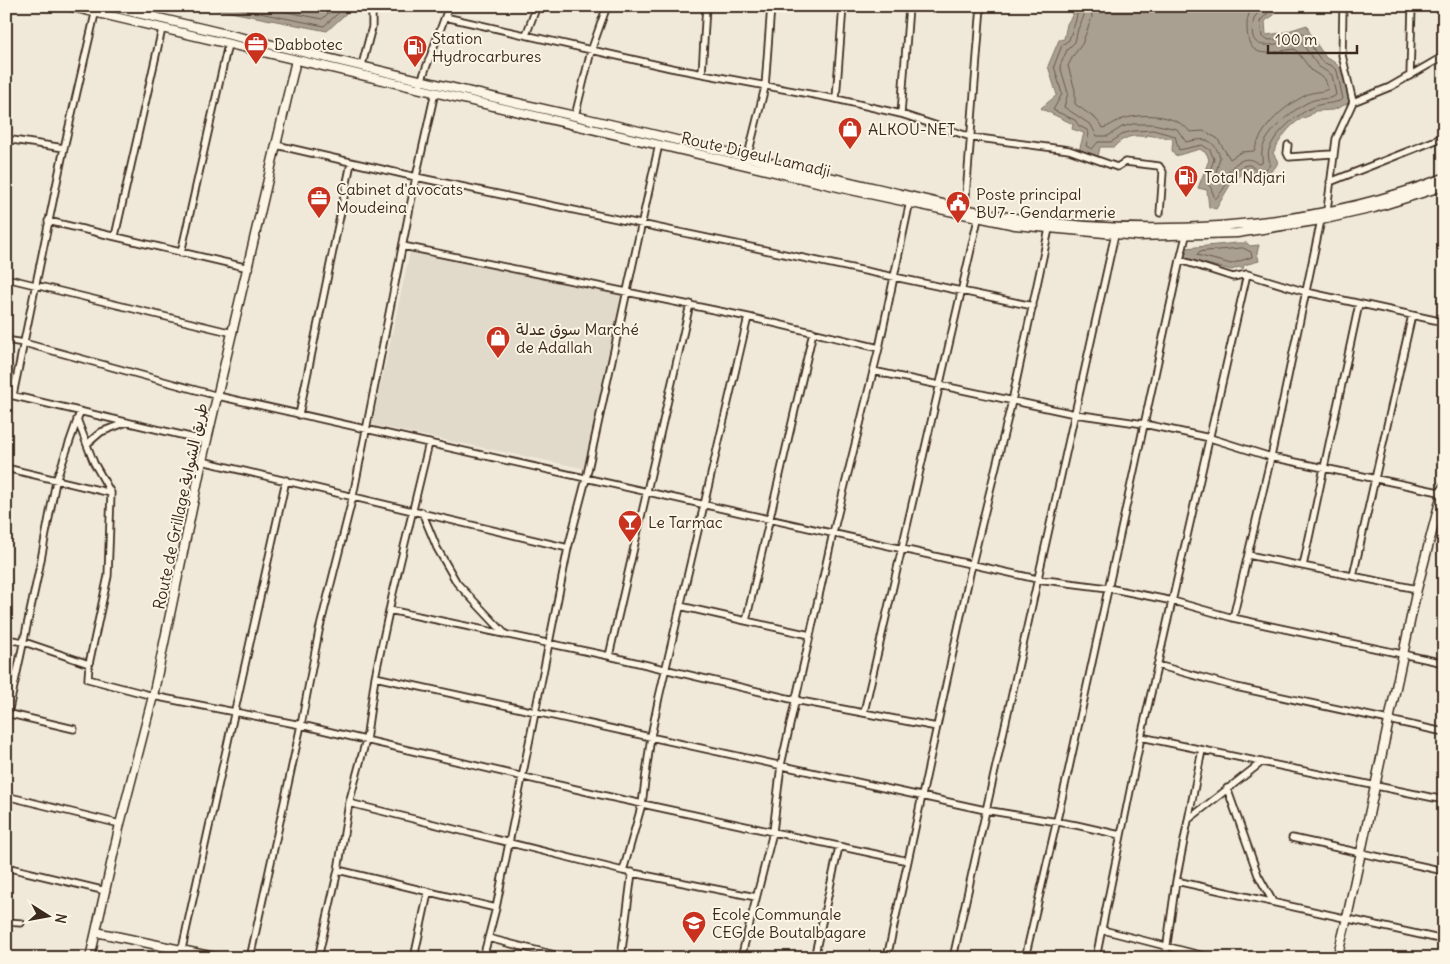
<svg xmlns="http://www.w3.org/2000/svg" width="1450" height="964" font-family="Delius,'Playpen Sans Arabic',sans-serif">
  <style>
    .built { fill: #e1d9c9 }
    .water { fill: #aaa091; stroke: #7e7163 }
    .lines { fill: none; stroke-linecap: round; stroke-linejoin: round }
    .shore { stroke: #67594c; stroke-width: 1 }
    .street-casing { stroke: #3b2a1e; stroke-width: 9 }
    .secondary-casing { stroke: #3b2a1e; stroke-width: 11 }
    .street { stroke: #fcf5e5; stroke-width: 5.5 }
    .secondary { stroke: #fcf5e5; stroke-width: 8 }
    .labels { text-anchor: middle; stroke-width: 4; stroke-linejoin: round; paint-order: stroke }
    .poi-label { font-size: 16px; fill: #3b2a1e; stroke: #fcf5e5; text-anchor: start }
    .street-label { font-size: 16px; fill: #3b2a1e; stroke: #fcf5e5 }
  </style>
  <rect width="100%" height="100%" fill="#f0e9d9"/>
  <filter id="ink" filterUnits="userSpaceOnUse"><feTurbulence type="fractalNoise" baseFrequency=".02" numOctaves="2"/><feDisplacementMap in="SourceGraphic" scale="10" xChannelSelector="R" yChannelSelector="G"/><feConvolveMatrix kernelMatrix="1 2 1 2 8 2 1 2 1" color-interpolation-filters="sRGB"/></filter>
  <g filter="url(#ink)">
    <path class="built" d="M411 247 623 293 587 469 372 425Z"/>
    <path class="water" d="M200 6H354L327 31Z
      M1072 6H1276L1274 15 1265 21 1266 35 1282 33 1307 25C1310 38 1319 46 1326 58 1346 65 1346 84 1349 103L1333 110 1315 111C1310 117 1307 116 1301 119 1289 125 1279 141 1273 153L1278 162C1274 173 1264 175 1254 176L1247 169 1230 185 1216 209 1209 207 1207 190 1198 188 1209 160 1207 154 1200 149 1175 156 1172 150 1173 139 1147 135 1146 137C1133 134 1123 137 1114 147H1100L1098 157 1079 151 1084 133 1072 129 1073 124 1042 109 1041 108 1057 95 1048 66 1059 40 1064 39 1067 24 1073 14Z
      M1237 243H1247L1250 246 1259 245 1257 253 1259 261 1244 265 1243 269 1239 267 1232 270 1184 259 1186 248Z"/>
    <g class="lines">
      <path class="shore" d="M225 6 324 26 346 6
        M258 6 322 19 337 6
        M1077 6C1079 18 1072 29 1069 40L1062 45 1054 66 1062 94 1053 110 1075 120 1079 126 1087 130 1089 134 1086 146 1092 149 1098 142H1111L1125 133 1133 131 1153 130 1175 136 1179 150 1202 145 1210 150 1214 159 1206 182 1211 188 1215 199C1226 191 1232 164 1250 165L1257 171 1265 170 1270 165C1270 161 1267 155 1269 150 1275 132 1297 115 1313 107 1323 102 1334 105 1343 99L1337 71 1332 66 1322 62 1303 33C1290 31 1275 46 1262 37L1260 21 1268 13 1270 6
        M1083 6 1084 16 1078 29 1075 42 1067 50 1060 66 1068 93 1064 107 1091 125 1097 136H1108L1122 127 1133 124H1153L1177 129 1186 142C1204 138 1213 137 1220 157L1214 180 1217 183C1228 173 1242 149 1258 164L1262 163C1263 159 1261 155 1262 151 1264 133 1297 105 1314 100 1321 98 1330 100 1336 95L1332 75 1318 66 1299 39C1281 41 1244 60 1254 19 1256 13 1261 12 1263 6
        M1091 6 1092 17 1082 44 1073 56 1068 66 1075 90V104L1096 119 1103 128C1109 127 1114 122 1120 120 1141 112 1177 114 1190 132L1203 131 1217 138 1230 159 1241 152 1254 151C1263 125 1283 107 1306 95 1313 91 1322 93 1328 89L1325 79 1312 71 1295 49C1273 51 1247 64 1247 27 1247 19 1248 13 1254 6
        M1243 248 1251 252 1252 257 1231 264 1197 255 1199 252Z"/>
      <defs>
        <path id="street" d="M445 17 671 68 836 99 901 114 971 137 1069 150 1117 167 1125 162 1159 166 1163 172 1160 213
          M526 35 537 6
          M362 65 372 27V6
          M702 74 706 6
          M1410 76 1412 6
          M420 84 449 6
          M836 99 843 6
          M1353 102 1390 87 1444 56
          M901 114 909 6
          M575 116 591 51 607 6
          M6 139 64 148
          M276 145 416 177 1033 306
          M1288 145 1287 153 1289 157 1332 154
          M747 159 765 87 771 6
          M1330 182 1444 137
          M965 208 981 6
          M1327 210 1336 139 1353 102 1342 55 1343 6
          M48 221 249 268
          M115 236 162 29
          M1186 236 1180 260 1233 277 1247 274 1306 292 1444 322
          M403 246 748 317
          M181 253 228 44
          M6 278 233 333
          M6 340 24 343 218 396 1037 579 1108 588 1173 601 1233 618 1444 663
          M873 371 1075 414 1144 424 1210 438 1271 457 1444 493
          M6 394 207 441
          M13 395 64 148 95 14
          M299 415 351 163
          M77 419 94 463 111 493
          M87 444 101 432 127 422
          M202 461 568 548
          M6 468 111 493 108 576 89 664 88 679 153 696 301 725 610 797 908 861
          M422 512 437 548 457 583 506 635
          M1248 555 1417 589
          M1303 566 1359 304
          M1353 576 1412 315
          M680 606 746 621
          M389 610 609 656 795 700 937 727
          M1233 618 1271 457 1321 220
          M810 635 746 621 813 332
          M6 639 24 642 89 664
          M609 656 690 304
          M1157 665 1236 687 1444 732
          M375 677 985 810 1076 825 1120 835
          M864 712 978 219
          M6 713 74 729
          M8 714 39 570 56 481 80 412
          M1141 737 1444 800
          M1227 788 1258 875 1273 902
          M6 796 120 824
          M349 803 623 871 756 897
          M1189 819 1262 762
          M1292 838 1444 871
          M6 867 106 891
          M338 870 496 908
          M623 871 642 804 651 736 659 697 748 317 879 348
          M1176 881 1444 940
          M6 922 21 923
          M1103 930 1212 958
          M488 938 567 958
          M180 958 286 480
          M250 958 301 725 319 631 353 496 416 177 435 92
          M318 958 338 870 349 803 366 740 375 677 392 597 429 443
          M414 958 428 893
          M483 958 496 908 568 548 586 479 659 144
          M621 958 632 872
          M741 958 773 832 781 765 833 533 879 348 910 201
          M814 958 839 847
          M887 958 972 564 1012 401 1049 229
          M953 958 1115 234
          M1025 958 1069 768 1180 260
          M1096 958 1141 737 1247 274
          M1165 958 1176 881 1202 750"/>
        <path id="secondary" d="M68 6 851 190 1015 225 1138 236 1237 233 1321 220 1374 208 1444 186
          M107 6C263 42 419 81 575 116 676 139 776 165 876 188 914 197 952 207 990 214 1137 240 1303 232 1444 178
          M96 932 219 958
          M90 958 120 824 153 696 202 461 296 60
          M1337 958 1347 918 1417 589 1444 486"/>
      </defs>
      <use href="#street" class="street-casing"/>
      <use href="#secondary" class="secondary-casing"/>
      <use href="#street" class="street"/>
      <use href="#secondary" class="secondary"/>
    </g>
  </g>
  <defs>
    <symbol id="office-pin" viewBox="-11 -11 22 30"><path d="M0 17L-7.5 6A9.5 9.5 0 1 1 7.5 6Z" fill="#c8321e" stroke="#fcf5e5"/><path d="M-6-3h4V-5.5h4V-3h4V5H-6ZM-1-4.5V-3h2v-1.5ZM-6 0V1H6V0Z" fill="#fff"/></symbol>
    <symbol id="fuel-pin" viewBox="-11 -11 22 30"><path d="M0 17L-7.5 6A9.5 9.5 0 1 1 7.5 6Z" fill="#c8321e" stroke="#fcf5e5"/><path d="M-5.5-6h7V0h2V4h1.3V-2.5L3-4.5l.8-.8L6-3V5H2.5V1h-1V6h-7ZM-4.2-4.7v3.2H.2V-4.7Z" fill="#fff"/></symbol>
    <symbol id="shop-pin" viewBox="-11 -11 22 30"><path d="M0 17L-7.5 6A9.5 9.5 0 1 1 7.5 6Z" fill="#c8321e" stroke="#fcf5e5"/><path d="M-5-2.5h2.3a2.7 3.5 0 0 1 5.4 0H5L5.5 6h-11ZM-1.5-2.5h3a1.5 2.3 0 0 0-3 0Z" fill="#fff"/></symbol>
    <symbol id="civic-pin" viewBox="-11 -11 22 30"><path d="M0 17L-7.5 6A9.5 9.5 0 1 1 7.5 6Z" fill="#c8321e" stroke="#fcf5e5"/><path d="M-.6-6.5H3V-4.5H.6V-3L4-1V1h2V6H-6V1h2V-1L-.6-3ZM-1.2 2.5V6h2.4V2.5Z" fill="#fff"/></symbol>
    <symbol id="bar-pin" viewBox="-11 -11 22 30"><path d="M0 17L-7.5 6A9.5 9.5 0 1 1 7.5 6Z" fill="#c8321e" stroke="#fcf5e5"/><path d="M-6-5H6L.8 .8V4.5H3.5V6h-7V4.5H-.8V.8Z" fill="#fff"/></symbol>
    <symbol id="school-pin" viewBox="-11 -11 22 30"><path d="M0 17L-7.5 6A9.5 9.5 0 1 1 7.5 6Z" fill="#c8321e" stroke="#fcf5e5"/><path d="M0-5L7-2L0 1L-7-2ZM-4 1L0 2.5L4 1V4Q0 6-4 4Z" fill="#fff"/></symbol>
  </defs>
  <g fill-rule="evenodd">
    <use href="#office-pin" x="242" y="30" width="28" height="38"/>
    <use href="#fuel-pin" x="401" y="33" width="28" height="38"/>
    <use href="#shop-pin" x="836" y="115" width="28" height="38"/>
    <use href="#fuel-pin" x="1172" y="163" width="28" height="38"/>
    <use href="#office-pin" x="305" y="184" width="28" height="38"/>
    <use href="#civic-pin" x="944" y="189" width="28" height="38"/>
    <use href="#shop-pin" x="484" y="324" width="28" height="38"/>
    <use href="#bar-pin" x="616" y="508" width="28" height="38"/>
    <use href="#school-pin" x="680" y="909" width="28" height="38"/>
  </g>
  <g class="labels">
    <g class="poi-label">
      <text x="432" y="44">Station<tspan x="432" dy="18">Hydrocarbures</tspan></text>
      <text x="274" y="50">Dabbotec</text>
      <text x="868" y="135">ALKOU-NET</text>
      <text x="1204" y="183">Total Ndjari</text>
      <text x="336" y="195">Cabinet d'avocats<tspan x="336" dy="18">Moudeina</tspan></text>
      <text x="976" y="200">Poste principal<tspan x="976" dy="18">BU7 - Gendarmerie</tspan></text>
      <text x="516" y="335">سوق عدلة Marché<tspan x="516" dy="18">de Adallah</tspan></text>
      <text x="648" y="528">Le Tarmac</text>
      <text x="712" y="920">Ecole Communale<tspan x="712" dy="18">CEG de Boutalbagare</tspan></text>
    </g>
    <g class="street-label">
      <text transform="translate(756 154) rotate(13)" y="6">Route Digeul Lamadji</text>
      <text transform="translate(180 506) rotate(-78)" y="6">Route de Grillage طريق الشواية</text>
    </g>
  </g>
  <rect width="1450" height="964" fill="none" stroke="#fcf5e5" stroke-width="25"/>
  <rect x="12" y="12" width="1425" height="939" fill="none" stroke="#3b2a1e" stroke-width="2" filter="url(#ink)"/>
  <g transform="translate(48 916) rotate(101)" stroke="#fcf5e5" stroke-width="4" paint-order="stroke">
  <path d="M0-4L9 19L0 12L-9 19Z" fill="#3b2a1e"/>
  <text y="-8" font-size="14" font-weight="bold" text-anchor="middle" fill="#3b2a1e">N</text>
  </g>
  <path d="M1268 45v8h89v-8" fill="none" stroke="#3b2a1e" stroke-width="2.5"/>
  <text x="1275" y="45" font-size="15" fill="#3b2a1e" stroke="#fcf5e5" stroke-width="4" paint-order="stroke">100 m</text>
</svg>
